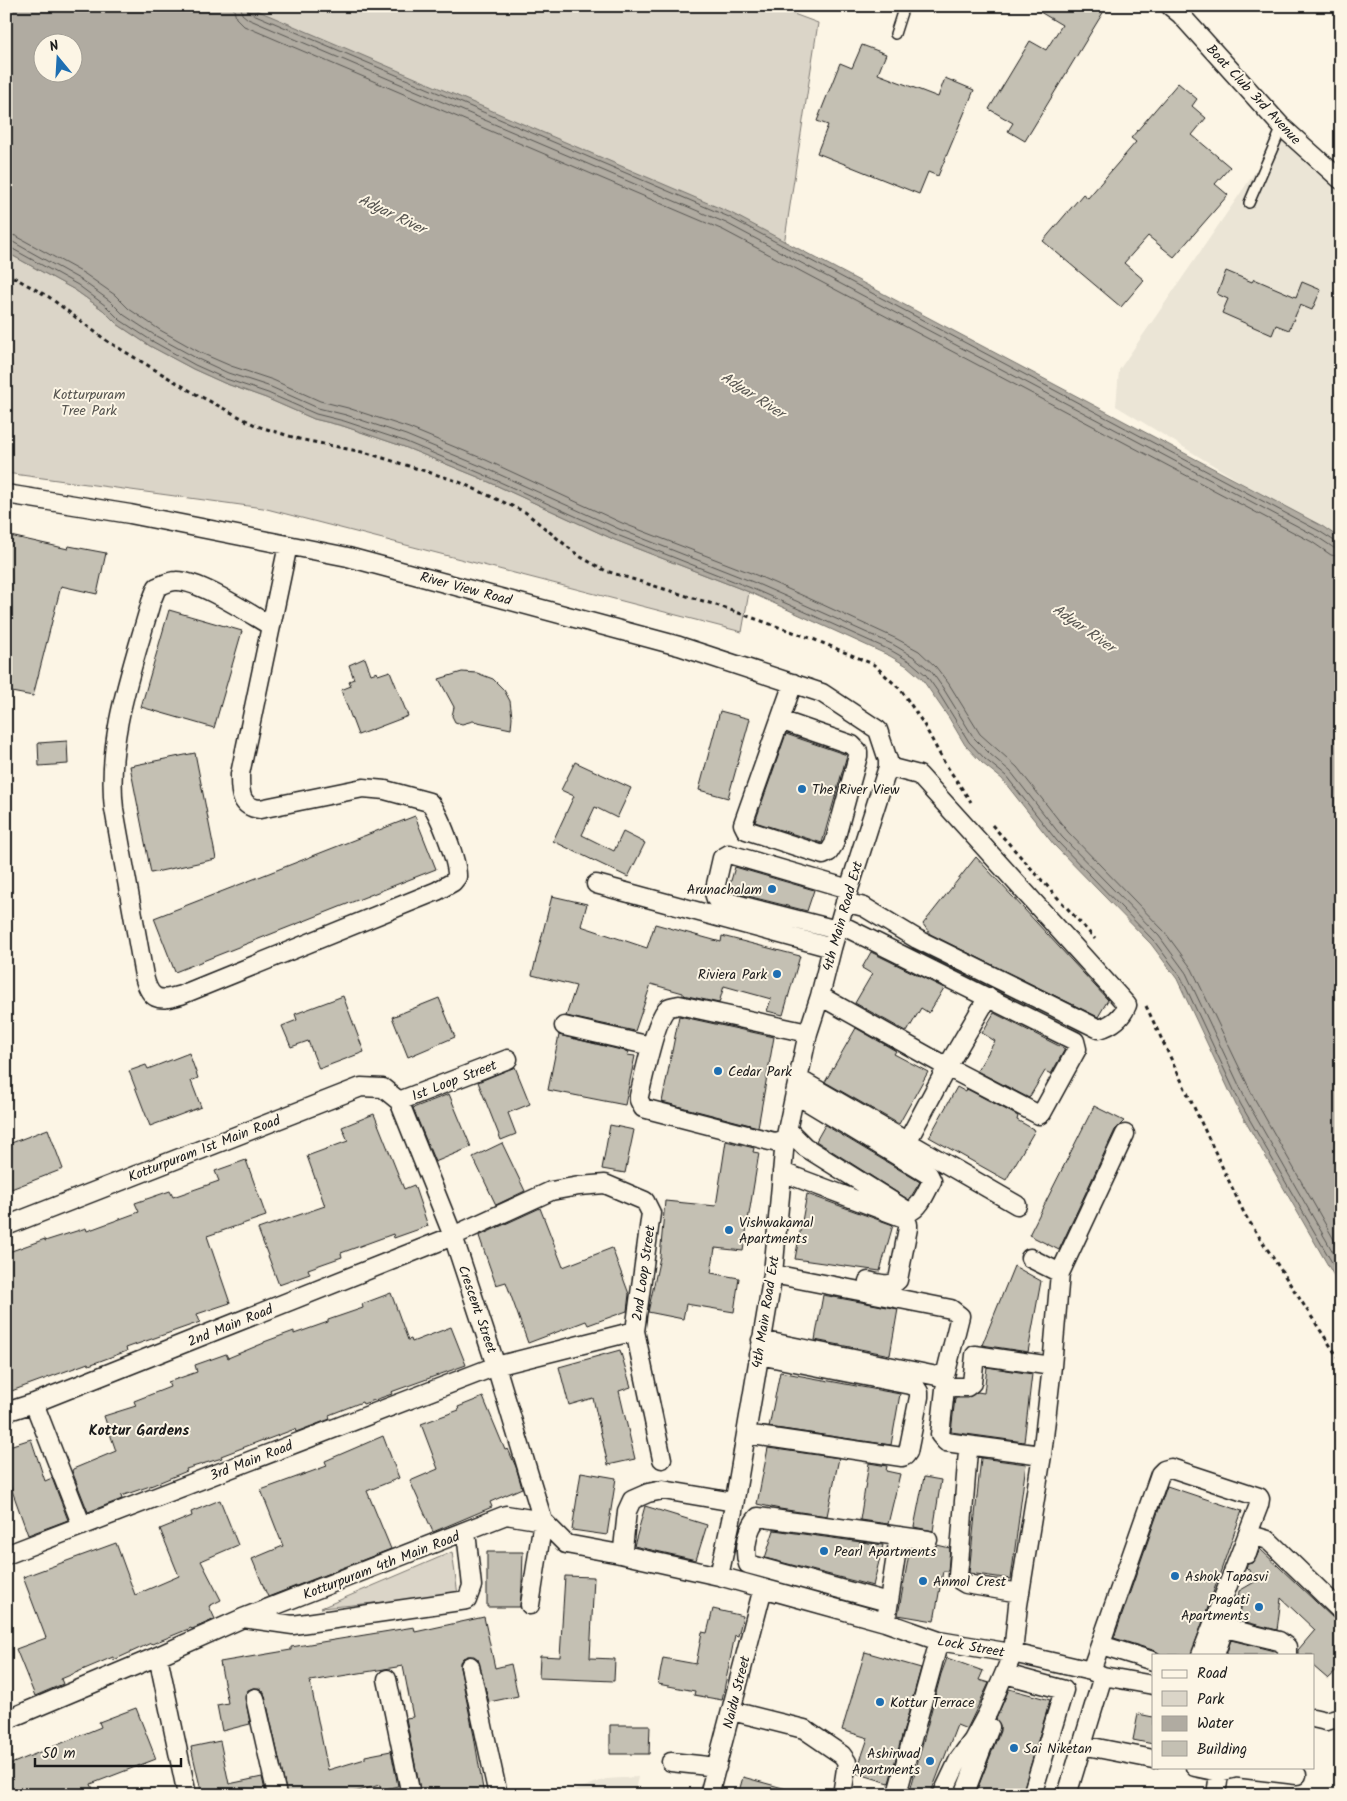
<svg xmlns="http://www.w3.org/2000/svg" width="1347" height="1801" font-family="Kalam,sans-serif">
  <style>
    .built { fill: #ebe5d6 }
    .green { fill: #dbd5c8; stroke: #7c7872 }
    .water { fill: #b0aba1; stroke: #75726c; fill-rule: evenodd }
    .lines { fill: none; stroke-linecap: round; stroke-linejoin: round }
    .shore { stroke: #575551; stroke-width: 1 }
    .building { fill: #c4c0b3; stroke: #1c1c1c }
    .service-casing { stroke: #1c1c1c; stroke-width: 12 }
    .minor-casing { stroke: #1c1c1c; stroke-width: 21 }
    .path { stroke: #1c1c1c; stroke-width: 3; stroke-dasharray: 4 4; stroke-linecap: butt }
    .service { stroke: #fcf5e5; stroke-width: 9 }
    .minor { stroke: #fcf5e5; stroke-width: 18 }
    .poi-dot { fill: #1f6fb2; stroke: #fcf5e5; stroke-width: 2 }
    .labels { text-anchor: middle; stroke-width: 4; stroke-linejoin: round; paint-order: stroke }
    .street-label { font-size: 14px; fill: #1c1c1c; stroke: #fcf5e5 }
    .park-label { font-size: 14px; fill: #555450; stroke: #fcf5e5 }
    .poi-label { font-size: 14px; fill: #1c1c1c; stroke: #fcf5e5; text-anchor: start }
    .water-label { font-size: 15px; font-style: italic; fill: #575551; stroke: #fcf5e5 }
    .neighbourhood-label { font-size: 15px; font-weight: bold; fill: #1c1c1c; stroke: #fcf5e5 }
  </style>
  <rect width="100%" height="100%" fill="#fcf5e5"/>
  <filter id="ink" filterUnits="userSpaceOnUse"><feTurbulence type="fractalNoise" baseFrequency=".02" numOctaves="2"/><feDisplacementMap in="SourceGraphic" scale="10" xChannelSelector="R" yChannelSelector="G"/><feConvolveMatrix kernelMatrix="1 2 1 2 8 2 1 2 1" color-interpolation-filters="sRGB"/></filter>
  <g filter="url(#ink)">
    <path class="built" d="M1279 137 1341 193V543L1116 406 1119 370Z
      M638 1777 634 1795H562L606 1779Z"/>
    <path class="green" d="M204 6H772L818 23 783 251Z
      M6 252 75 290 103 310 117 324 150 346 193 369 224 383 266 398 314 419 343 426 402 446 478 477 615 540 749 592 742 632 263 508 6 473Z
      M452 1552 458 1595 321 1608Z"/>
    <path class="water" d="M6 6H247L731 213 1322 526 1341 539V1288L1236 1105 1177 979 1151 944 1054 845 1002 779 982 763 965 745 949 718 922 679 907 666 890 656 749 592 615 540 478 477 402 446 343 426 314 419 266 398 224 383 193 369 150 346 117 324 103 310 75 290 6 252ZM42 42H72V72H42Z"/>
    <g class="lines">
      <path class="shore" d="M233 6 236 18 244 26 723 230 1312 542 1331 555 1341 557
        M241 6 242 14 248 19 726 223 1316 536 1334 548 1341 549
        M247 6 248 11 251 13 729 217 1319 531 1336 542 1341 543
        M6 234 16 236 85 274 115 295 129 309 160 330 201 353 231 366 273 380 320 401 348 408 409 428 486 460 622 523 756 575 806 597 897 639 919 651 936 667 949 684 980 734 1017 767 1068 832 1164 931 1192 969 1253 1096 1341 1252
        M6 241 13 242 81 280 110 301 124 315 156 336 198 359 228 373 271 387 318 408 346 415 406 435 483 467 619 529 753 582 803 604 894 645 914 657 931 671 943 688 974 738 990 754 1011 772 1062 837 1159 936 1186 973 1246 1100 1341 1266
        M6 248H11L78 285 106 306 120 320 152 341 195 365 226 379 268 393 316 414 344 421 404 441 480 473 617 535 751 588 801 610 892 651 911 662 926 675 938 692 969 742 985 759 1006 776 1057 841 1154 941 1181 977 1240 1103 1341 1278"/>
    </g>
    <path class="building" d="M1030 6H1107L1025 141 1008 131 1013 123 989 109 1030 41 1046 50 1062 25Z
      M862 45 886 54 878 74 938 97 945 78 974 90 938 176 928 172 919 194 817 153 828 125 817 121 840 63 852 68Z
      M1178 83 1197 99 1192 106 1206 118 1192 135 1230 167 1215 184 1228 195 1174 257 1148 236 1124 263 1144 280 1121 307 1043 241 1083 194 1088 198 1136 142 1131 138Z
      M1226 271 1252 282 1254 279 1296 297 1302 282 1321 290 1312 310 1300 305 1289 330 1276 325 1272 335 1222 313 1228 299 1217 294Z
      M6 535 68 549 69 546 106 553 97 594 61 586 33 696 6 691Z
      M169 610 242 631 214 728 141 707Z
      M365 658 371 674 377 672 378 675 390 671 408 716 358 735 341 690 351 686 349 681 354 679 349 665Z
      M462 672 477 673 493 679 504 690 510 701 512 717 511 729 473 721 462 724 455 722 452 716 454 707 439 679Z
      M720 711 750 719 728 798 699 790Z
      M786 734 847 755 822 843 755 822Z
      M67 741 68 764 39 766 38 743Z
      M195 753 216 859 151 873 130 766Z
      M575 762 631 788 617 818 595 807 582 835 614 851 623 832 645 843 628 877 553 841 574 796 561 790Z
      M415 816 436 869 175 972 154 918Z
      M976 857 1108 1000 1098 1017 930 934 923 924Z
      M735 867 814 890 807 911 728 891Z
      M552 896 587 904 581 926 647 948 655 924 721 942 722 936 800 956 783 1015 767 1011 771 999 724 986 719 1003 683 995V993L651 984 635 1031 566 1016 576 986 532 975Z
      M871 952 944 988 929 1013 921 1008 907 1032 855 1003 872 974 862 968Z
      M343 996 364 1052 319 1069 308 1041 291 1047 282 1026 297 1020 295 1014Z
      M439 998 455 1037 408 1057 392 1017Z
      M994 1013 1065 1049 1051 1074 1045 1071 1029 1098 977 1071 995 1041 982 1033Z
      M679 1016 774 1037 758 1127 662 1102Z
      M856 1028 896 1051 894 1054 928 1072 899 1124 825 1082Z
      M559 1035 629 1052 627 1055 635 1056 625 1105 548 1090Z
      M189 1053 198 1078 191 1081 201 1107 150 1126 129 1071 146 1065 148 1069Z
      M515 1067 530 1104 508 1113 516 1134 501 1140 478 1082Z
      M957 1087 966 1092 967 1089 1018 1116 1017 1120 1035 1130 1006 1180 929 1137Z
      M449 1094 471 1147 435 1162 413 1108Z
      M1094 1106 1124 1121 1115 1130 1059 1250 1029 1235Z
      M374 1114 404 1189 414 1185 428 1226 394 1238 393 1234 341 1253 342 1257 308 1269 310 1274 279 1285 258 1229 325 1206 307 1156 348 1141 342 1127Z
      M610 1125 634 1130 625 1173 602 1169Z
      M825 1125 920 1182 909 1200 816 1141Z
      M48 1129 63 1169 6 1191V1145Z
      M726 1141 754 1148 753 1152 759 1153 743 1251 715 1248 711 1273 739 1278 734 1312 686 1304 683 1319 648 1312 660 1257 665 1201 716 1206Z
      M502 1143 525 1191 496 1205 473 1157Z
      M246 1160 266 1216 207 1236 230 1303 197 1314 200 1322 126 1348 127 1351 89 1365 88 1363 6 1393V1253L45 1239V1241L86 1228 87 1231 139 1212 135 1203 170 1191 173 1197 219 1181 215 1171Z
      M807 1194 893 1225 880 1271 795 1259Z
      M540 1208 563 1267 612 1248 629 1294 627 1311 588 1325 586 1321 528 1343 506 1282 496 1285 479 1236Z
      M1014 1266 1041 1281 1028 1352 982 1345Z
      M391 1293 408 1340 411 1339 412 1342 451 1327 466 1365 391 1392 392 1394 363 1404 362 1402 329 1415 330 1419 296 1432 295 1429 263 1441V1440L221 1456 222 1458 186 1469 187 1471 153 1485 121 1496 122 1499 88 1512 72 1471 73 1469 116 1451 104 1416 136 1406 134 1401 170 1387 168 1382 197 1372 195 1365 226 1354 228 1358 264 1343V1342L294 1331V1334L328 1322V1320L363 1308 362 1304Z
      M823 1295 898 1309 890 1355 815 1340Z
      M620 1350 631 1387 619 1391 635 1459 608 1465 593 1398 569 1405 559 1367Z
      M987 1367 1032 1374 1024 1442 951 1432 955 1398H967L977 1392 984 1393Z
      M780 1372 900 1394 891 1445 769 1427Z
      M483 1397 505 1450 508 1449 516 1467 522 1488 490 1502 492 1507 433 1532 410 1481 438 1469 421 1424 459 1410 458 1407Z
      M383 1436 399 1478 367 1491 391 1549 268 1597 252 1559 283 1546 261 1490 327 1466 325 1461Z
      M31 1439 45 1481 52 1478 68 1520 28 1535 10 1485 6 1486V1447Z
      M768 1448 839 1458 827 1516 780 1509 757 1504Z
      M981 1458 1026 1464 1011 1579 969 1573Z
      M869 1463 887 1466 886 1471 900 1474 888 1524 860 1520Z
      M581 1472 616 1478 607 1535 572 1530Z
      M924 1477 941 1480 933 1531 914 1527Z
      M1167 1486 1242 1511 1191 1655H1161L1156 1651 1114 1638Z
      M220 1500 238 1545 201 1561 221 1600 209 1606 215 1619 192 1629 191 1628 152 1644 151 1643 114 1660 113 1657 61 1679 63 1684 35 1696 16 1649 46 1638 23 1577 116 1543 135 1595 179 1576 160 1529 192 1516 191 1512Z
      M645 1506 707 1525 696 1560 634 1546Z
      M774 1530 883 1545 873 1586 765 1558Z
      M937 1545 950 1548 948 1571H943L934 1621 898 1615 910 1548 927 1551 932 1550Z
      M1260 1549 1334 1619 1341 1623V1667L1328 1679 1313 1666V1655H1298V1650L1315 1630 1281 1598 1277 1630 1238 1620 1241 1606 1238 1600 1239 1591 1258 1580 1246 1567 1248 1564 1254 1562Z
      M487 1552H523L522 1585 520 1607H487Z
      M565 1576 594 1577 590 1658 615 1659 614 1681 539 1678 540 1656 560 1657Z
      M713 1609 743 1616 738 1636 735 1635 722 1700 694 1695 695 1691 658 1684 663 1658 696 1664 702 1632 707 1633Z
      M484 1617 495 1668 511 1664 518 1696 489 1702 478 1659 474 1656H468L463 1658 460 1662V1668L474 1736 484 1795H421L406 1718 413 1717 403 1666 310 1681 328 1770 365 1759V1756L391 1751 398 1786 381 1790 380 1785 344 1795H287L265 1696 263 1691 259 1688H253L248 1690 245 1695 250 1724 222 1731 217 1705 228 1703 220 1662 291 1650V1647L414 1627 415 1632Z
      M1231 1640 1274 1651 1273 1655H1226Z
      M865 1652 921 1668 889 1783 856 1773 868 1738 842 1730Z
      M947 1658 983 1671 979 1680 989 1683 967 1729 957 1725 930 1795H909L941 1674Z
      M1009 1689 1050 1700 1022 1795H975L1000 1731V1725L996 1719Z
      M136 1708 156 1759 91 1784 95 1795H23L22 1789 6 1795V1766L101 1727 99 1722Z
      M1138 1714 1153 1717V1744L1133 1740Z
      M610 1725H650L649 1754H610Z
      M220 1741 229 1784 262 1777 266 1795H202L191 1747Z
      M743 1777 790 1790V1795H738Z"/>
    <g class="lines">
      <defs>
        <path id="service" d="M895 34 904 6
          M1249 203 1282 127"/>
        <path id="minor" d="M1170 6 1180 14 1282 127 1341 180
          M6 494 130 514 348 557 679 646 822 693 878 730 888 760V767L849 889 832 948 820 996 808 1033 785 1140 773 1274 733 1511 719 1576
          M271 626C250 614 199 580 176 581 169 581 163 585 157 587L151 602C132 670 106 738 114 809L144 976C150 1000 158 1002 181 995L437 891 453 882 457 877C458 862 439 812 429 802L385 790 363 788 260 809C239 807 240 791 240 774L288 545
          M780 720 852 745 858 751V756L834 844 829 852 823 855 746 830 743 824 793 683
          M596 884 832 948
          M845 902 864 907 917 939 1099 1029C1113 1025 1122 1018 1127 1005L919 775 888 767
          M839 924 1075 1041 1077 1049 1042 1113 1039 1115 947 1067 907 1142
          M837 930 716 899 714 893 722 858 729 854 849 889
          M820 996 947 1067 988 997
          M564 1026 651 1046
          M799 1079 1017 1205
          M399 1101 508 1059
          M788 1130 805 1147 909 1212C920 1209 927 1190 932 1181L929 1175 795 1094
          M785 1140 774 1142 643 1108 639 1100V1096C643 1080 656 1016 668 1008 671 1006 676 1006 679 1005L808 1033
          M782 1172 904 1218 908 1224V1228L898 1280C891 1288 878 1283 868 1281
          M6 1226 361 1087 383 1088 399 1101 453 1236 496 1366 543 1521 530 1605
          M1030 1258 1060 1273
          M761 1340 937 1376 946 1372 960 1316 951 1309 773 1274
          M34 1403 82 1526
          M6 1412 34 1403 453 1236 551 1191 579 1186 605 1184 645 1201 651 1213 635 1331 662 1459
          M746 1434 902 1457 905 1456 908 1452 919 1397V1392L915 1386 759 1355
          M974 1446 946 1442 940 1435 945 1389 949 1387H967L972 1383 975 1355 1052 1366
          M620 1554 623 1549 627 1511 632 1500 648 1493 663 1490 734 1502
          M1247 1554 1251 1542 1258 1537 1268 1540 1341 1611
          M6 1555 496 1366 635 1331
          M1020 1593 966 1584 961 1581 958 1576 968 1451 974 1446 1042 1455
          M888 1602 748 1564C743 1550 748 1528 758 1517L928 1540
          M887 1614 899 1536
          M243 1618 293 1625 467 1600 472 1586 466 1532
          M1225 1628 1279 1641 1287 1647V1655
          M1101 1645 1153 1661
          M1215 1655 1231 1608
          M158 1656 187 1795
          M470 1666 498 1795
          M1091 1671 1160 1474 1164 1470 1171 1468 1259 1497 1260 1499 1259 1505 1201 1655
          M1009 1675 1064 1690 1032 1795
          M387 1679 411 1795
          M255 1698 277 1795
          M732 1711 804 1729 842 1755 847 1762 842 1795
          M1313 1718 1326 1721 1341 1717
          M6 1720 158 1656 243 1618 506 1515 543 1521 566 1544 620 1554 719 1576 885 1622 939 1641 1017 1654 1091 1671 1103 1676 1153 1685
          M1082 1745 1153 1759
          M671 1762 717 1767
          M1195 1767 1219 1772 1236 1768 1297 1775
          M709 1795 763 1588
          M898 1795V1790L939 1641
          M942 1795 959 1759 973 1740 988 1712 1013 1653 1018 1605 1042 1455 1052 1366 1060 1273 1125 1134
          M964 1795 990 1727
          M1067 1795 1103 1676
          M1216 1795 1220 1767"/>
      </defs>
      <use href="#service" class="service-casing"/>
      <use href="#minor" class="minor-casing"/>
      <path class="path" d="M6 273 49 297 107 341 194 393 257 426 299 439 367 453 457 481 525 512 579 556 606 571 716 605 813 639 873 664 901 690 923 723 944 762 971 802
        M992 825 1095 939
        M1146 1006 1245 1215 1341 1362"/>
      <use href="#service" class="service"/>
      <use href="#minor" class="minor"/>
    </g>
  </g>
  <g class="poi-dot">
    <circle cx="802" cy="789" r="5"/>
    <circle cx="772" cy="889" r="5"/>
    <circle cx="777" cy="974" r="5"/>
    <circle cx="718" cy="1071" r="5"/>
    <circle cx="729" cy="1230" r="5"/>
    <circle cx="824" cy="1551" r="5"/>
    <circle cx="1175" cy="1576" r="5"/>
    <circle cx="923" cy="1581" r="5"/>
    <circle cx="1259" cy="1607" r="5"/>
    <circle cx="880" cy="1702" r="5"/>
    <circle cx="1014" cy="1748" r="5"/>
    <circle cx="930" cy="1761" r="5"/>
  </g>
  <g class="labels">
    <g class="street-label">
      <text transform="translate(1254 94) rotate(47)" y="5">Boat Club 3rd Avenue</text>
      <text transform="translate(466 588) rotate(15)" y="5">River View Road</text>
      <text transform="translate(842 916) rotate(-74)" y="5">4th Main Road Ext</text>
      <text transform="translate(454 1080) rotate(-21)" y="5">1st Loop Street</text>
      <text transform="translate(204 1148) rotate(-21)" y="5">Kotturpuram 1st Main Road</text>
      <text transform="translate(643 1273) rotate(-82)" y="5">2nd Loop Street</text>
      <text transform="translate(478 1309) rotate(71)" y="5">Crescent Street</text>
      <text transform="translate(765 1312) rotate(-81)" y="5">4th Main Road Ext</text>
      <text transform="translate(230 1325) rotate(-22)" y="5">2nd Main Road</text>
      <text transform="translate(251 1460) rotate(-21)" y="5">3rd Main Road</text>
      <text transform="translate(381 1565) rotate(-21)" y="5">Kotturpuram 4th Main Road</text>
      <text transform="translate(971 1646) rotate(10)" y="5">Lock Street</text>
      <text transform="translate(736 1692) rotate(-76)" y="5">Naidu Street</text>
    </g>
    <g class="park-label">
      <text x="89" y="399">Kotturpuram<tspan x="89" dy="16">Tree Park</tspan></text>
    </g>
    <g class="poi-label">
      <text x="812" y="794">The River View</text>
      <text x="762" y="894" text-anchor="end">Arunachalam</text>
      <text x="767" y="979" text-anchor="end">Riviera Park</text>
      <text x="728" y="1076">Cedar Park</text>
      <text x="739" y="1227">Vishwakamal<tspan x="739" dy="16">Apartments</tspan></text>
      <text x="834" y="1556">Pearl Apartments</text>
      <text x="1185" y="1581">Ashok Tapasvi</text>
      <text x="933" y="1586">Anmol Crest</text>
      <text x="1249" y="1604" text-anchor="end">Pragati<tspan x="1249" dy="16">Apartments</tspan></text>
      <text x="890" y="1707">Kottur Terrace</text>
      <text x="1024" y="1753">Sai Niketan</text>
      <text x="920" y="1758" text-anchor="end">Ashirwad<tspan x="920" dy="16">Apartments</tspan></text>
    </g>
    <g class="water-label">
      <text transform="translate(392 214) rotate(26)" y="5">Adyar River</text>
      <text transform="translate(753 395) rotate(33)" y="5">Adyar River</text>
      <text transform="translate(1084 628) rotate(35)" y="5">Adyar River</text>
    </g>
    <g class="neighbourhood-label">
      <text x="139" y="1435">Kottur Gardens</text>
    </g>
  </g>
  <rect width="1347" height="1801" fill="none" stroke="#fcf5e5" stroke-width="25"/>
  <rect x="12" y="12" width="1322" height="1776" fill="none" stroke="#1c1c1c" stroke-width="2" filter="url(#ink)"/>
  <rect x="1152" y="1654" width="162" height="115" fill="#fcf5e5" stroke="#a29e95"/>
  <rect x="1162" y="1670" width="25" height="8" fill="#fcf5e5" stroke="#a29e95"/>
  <text x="1197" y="1678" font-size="15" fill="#1c1c1c">Road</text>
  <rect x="1162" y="1691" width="25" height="15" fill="#dbd5c8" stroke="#a29e95"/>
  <text x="1197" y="1704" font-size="15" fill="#1c1c1c">Park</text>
  <rect x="1162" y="1716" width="25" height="15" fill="#b0aba1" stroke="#a29e95"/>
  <text x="1197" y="1728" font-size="15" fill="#1c1c1c">Water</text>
  <rect x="1162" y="1741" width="25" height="15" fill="#c4c0b3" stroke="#a29e95"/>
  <text x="1197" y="1754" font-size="15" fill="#1c1c1c">Building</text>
  <g transform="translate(58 58) rotate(342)"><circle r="24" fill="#fcf5e5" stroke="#a29e95"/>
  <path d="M0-4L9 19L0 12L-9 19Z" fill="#1f6fb2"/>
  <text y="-8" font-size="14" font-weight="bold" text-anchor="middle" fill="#1c1c1c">N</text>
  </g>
  <path d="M35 1758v8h146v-8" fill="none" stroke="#1c1c1c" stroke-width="2.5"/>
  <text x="42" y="1758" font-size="15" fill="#1c1c1c" stroke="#fcf5e5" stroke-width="4" paint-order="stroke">50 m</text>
</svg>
